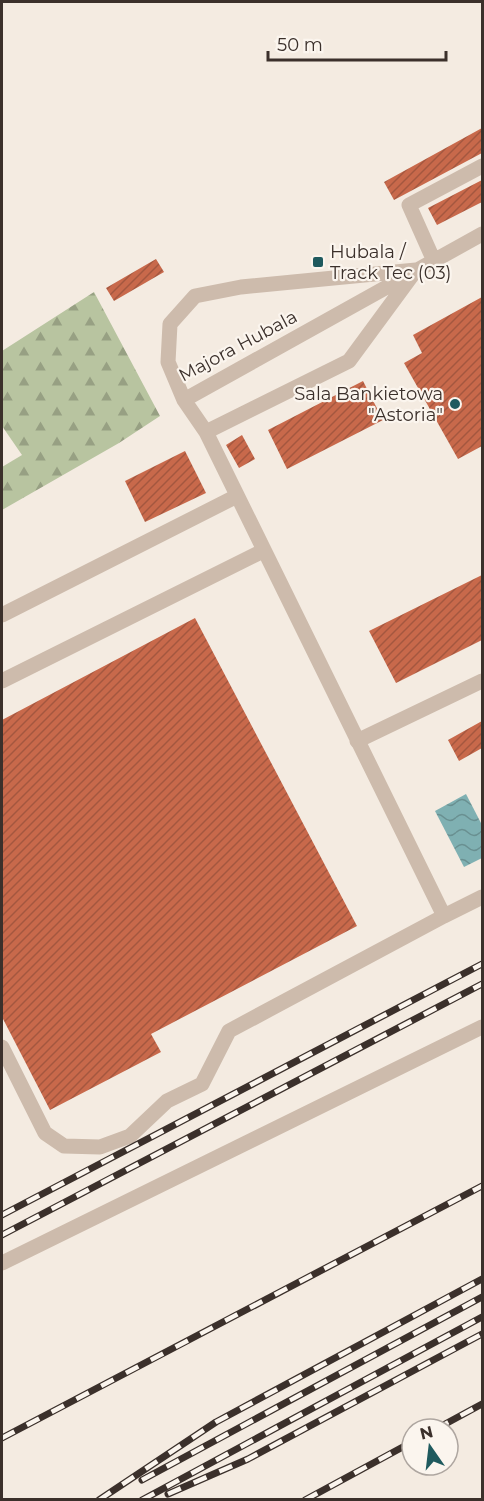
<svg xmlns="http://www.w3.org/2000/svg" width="484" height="1501" font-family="Montserrat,sans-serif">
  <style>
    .forest { fill: url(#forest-firs) }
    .water { fill: url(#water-waves) }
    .building { fill: url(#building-hatch) }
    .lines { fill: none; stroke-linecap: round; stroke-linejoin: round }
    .minor { stroke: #cdbbac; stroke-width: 15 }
    .rail-casing { stroke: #3b302b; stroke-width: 7 }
    .rail { stroke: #fbf5ee; stroke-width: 4.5; stroke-dasharray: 14; stroke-linecap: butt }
    .poi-dot { fill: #1f5a5e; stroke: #fbf5ee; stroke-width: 2 }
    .labels { text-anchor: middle; stroke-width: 4.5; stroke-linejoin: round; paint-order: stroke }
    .poi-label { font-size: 18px; fill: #3b302b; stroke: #fbf5ee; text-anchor: start }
    .street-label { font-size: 18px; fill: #3b302b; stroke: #fbf5ee }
  </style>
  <defs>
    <pattern id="forest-firs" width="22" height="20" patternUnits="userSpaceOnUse" patternTransform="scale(1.5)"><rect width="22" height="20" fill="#b8c4a0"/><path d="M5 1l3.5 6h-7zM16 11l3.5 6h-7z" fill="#97a083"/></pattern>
    <pattern id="water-waves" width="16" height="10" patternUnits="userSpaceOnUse" patternTransform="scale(1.5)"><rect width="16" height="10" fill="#7fb0b2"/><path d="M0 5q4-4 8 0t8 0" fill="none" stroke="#699091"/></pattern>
    <pattern id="building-hatch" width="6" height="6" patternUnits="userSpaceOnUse" patternTransform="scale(1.5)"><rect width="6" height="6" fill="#c8694b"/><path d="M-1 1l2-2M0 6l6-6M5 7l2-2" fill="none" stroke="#a4573f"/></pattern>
  </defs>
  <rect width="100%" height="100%" fill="#f4ebe1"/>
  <path class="forest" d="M94 292 160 416 119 443 2 510V467L22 455 2 426V351Z"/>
  <path class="water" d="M466 794 482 825V858L464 867 435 811Z"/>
  <path class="building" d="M482 128V153L394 200 384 182Z
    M482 180V202L437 225 428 208Z
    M156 259 164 272 114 301 106 288Z
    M482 297V446L458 459 404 363 422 353 413 335Z
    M363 381 383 420 287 469 268 430Z
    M242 435 255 459 239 468 226 445Z
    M185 451 206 493 145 522 125 481Z
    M482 575V640L396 683 369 631Z
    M195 618 357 926 151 1034 161 1052 50 1110 2 1017V720Z
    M482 721V748L459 761 448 740Z"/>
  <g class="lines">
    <path class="minor" d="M434 261 409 205 482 166
      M416 270 349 361 206 432 184 400 168 362 170 324 195 296 241 287Z
      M184 400 482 234
      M2 615 237 496
      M2 681 263 551
      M357 741 482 681
      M444 916 482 897
      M2 1047 45 1133 64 1146 100 1147 130 1136 167 1101 202 1084 229 1031 444 916 206 432
      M2 1263 482 1027"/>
    <defs>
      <path id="rail" d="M2 1215 482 964
        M2 1235 482 984
        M436 1429 482 1404
        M2 1438 482 1186
        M142 1480 482 1297
        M168 1494 248 1459 482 1334
        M99 1500 216 1422 482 1279
        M142 1500 482 1317
        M305 1500 412 1442"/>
    </defs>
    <use href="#rail" class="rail-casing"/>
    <use href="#rail" class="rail"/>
  </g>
  <g class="poi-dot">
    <rect x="312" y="256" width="12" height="12" rx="3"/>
    <circle cx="455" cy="404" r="6"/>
  </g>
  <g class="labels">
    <g class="poi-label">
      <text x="330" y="258">Hubala /<tspan x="330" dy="21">Track Tec (03)</tspan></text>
      <text x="443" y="400" text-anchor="end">Sala Bankietowa<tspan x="443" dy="21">"Astoria"</tspan></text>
    </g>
    <g class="street-label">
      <text transform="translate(238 346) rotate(-28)" y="6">Majora Hubala</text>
    </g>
  </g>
  <rect width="484" height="1501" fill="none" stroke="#3b302b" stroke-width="6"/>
  <g transform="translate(430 1447) rotate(346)"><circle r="28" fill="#fbf5ee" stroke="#aea6a0" stroke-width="1.5"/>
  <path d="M0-4.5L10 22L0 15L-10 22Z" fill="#1f5a5e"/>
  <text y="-9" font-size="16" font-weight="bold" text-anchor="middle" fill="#3b302b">N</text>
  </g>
  <path d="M268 51v9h178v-9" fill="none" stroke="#3b302b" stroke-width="3"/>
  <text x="277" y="51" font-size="18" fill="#3b302b" stroke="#fbf5ee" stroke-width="4.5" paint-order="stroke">50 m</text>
</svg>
